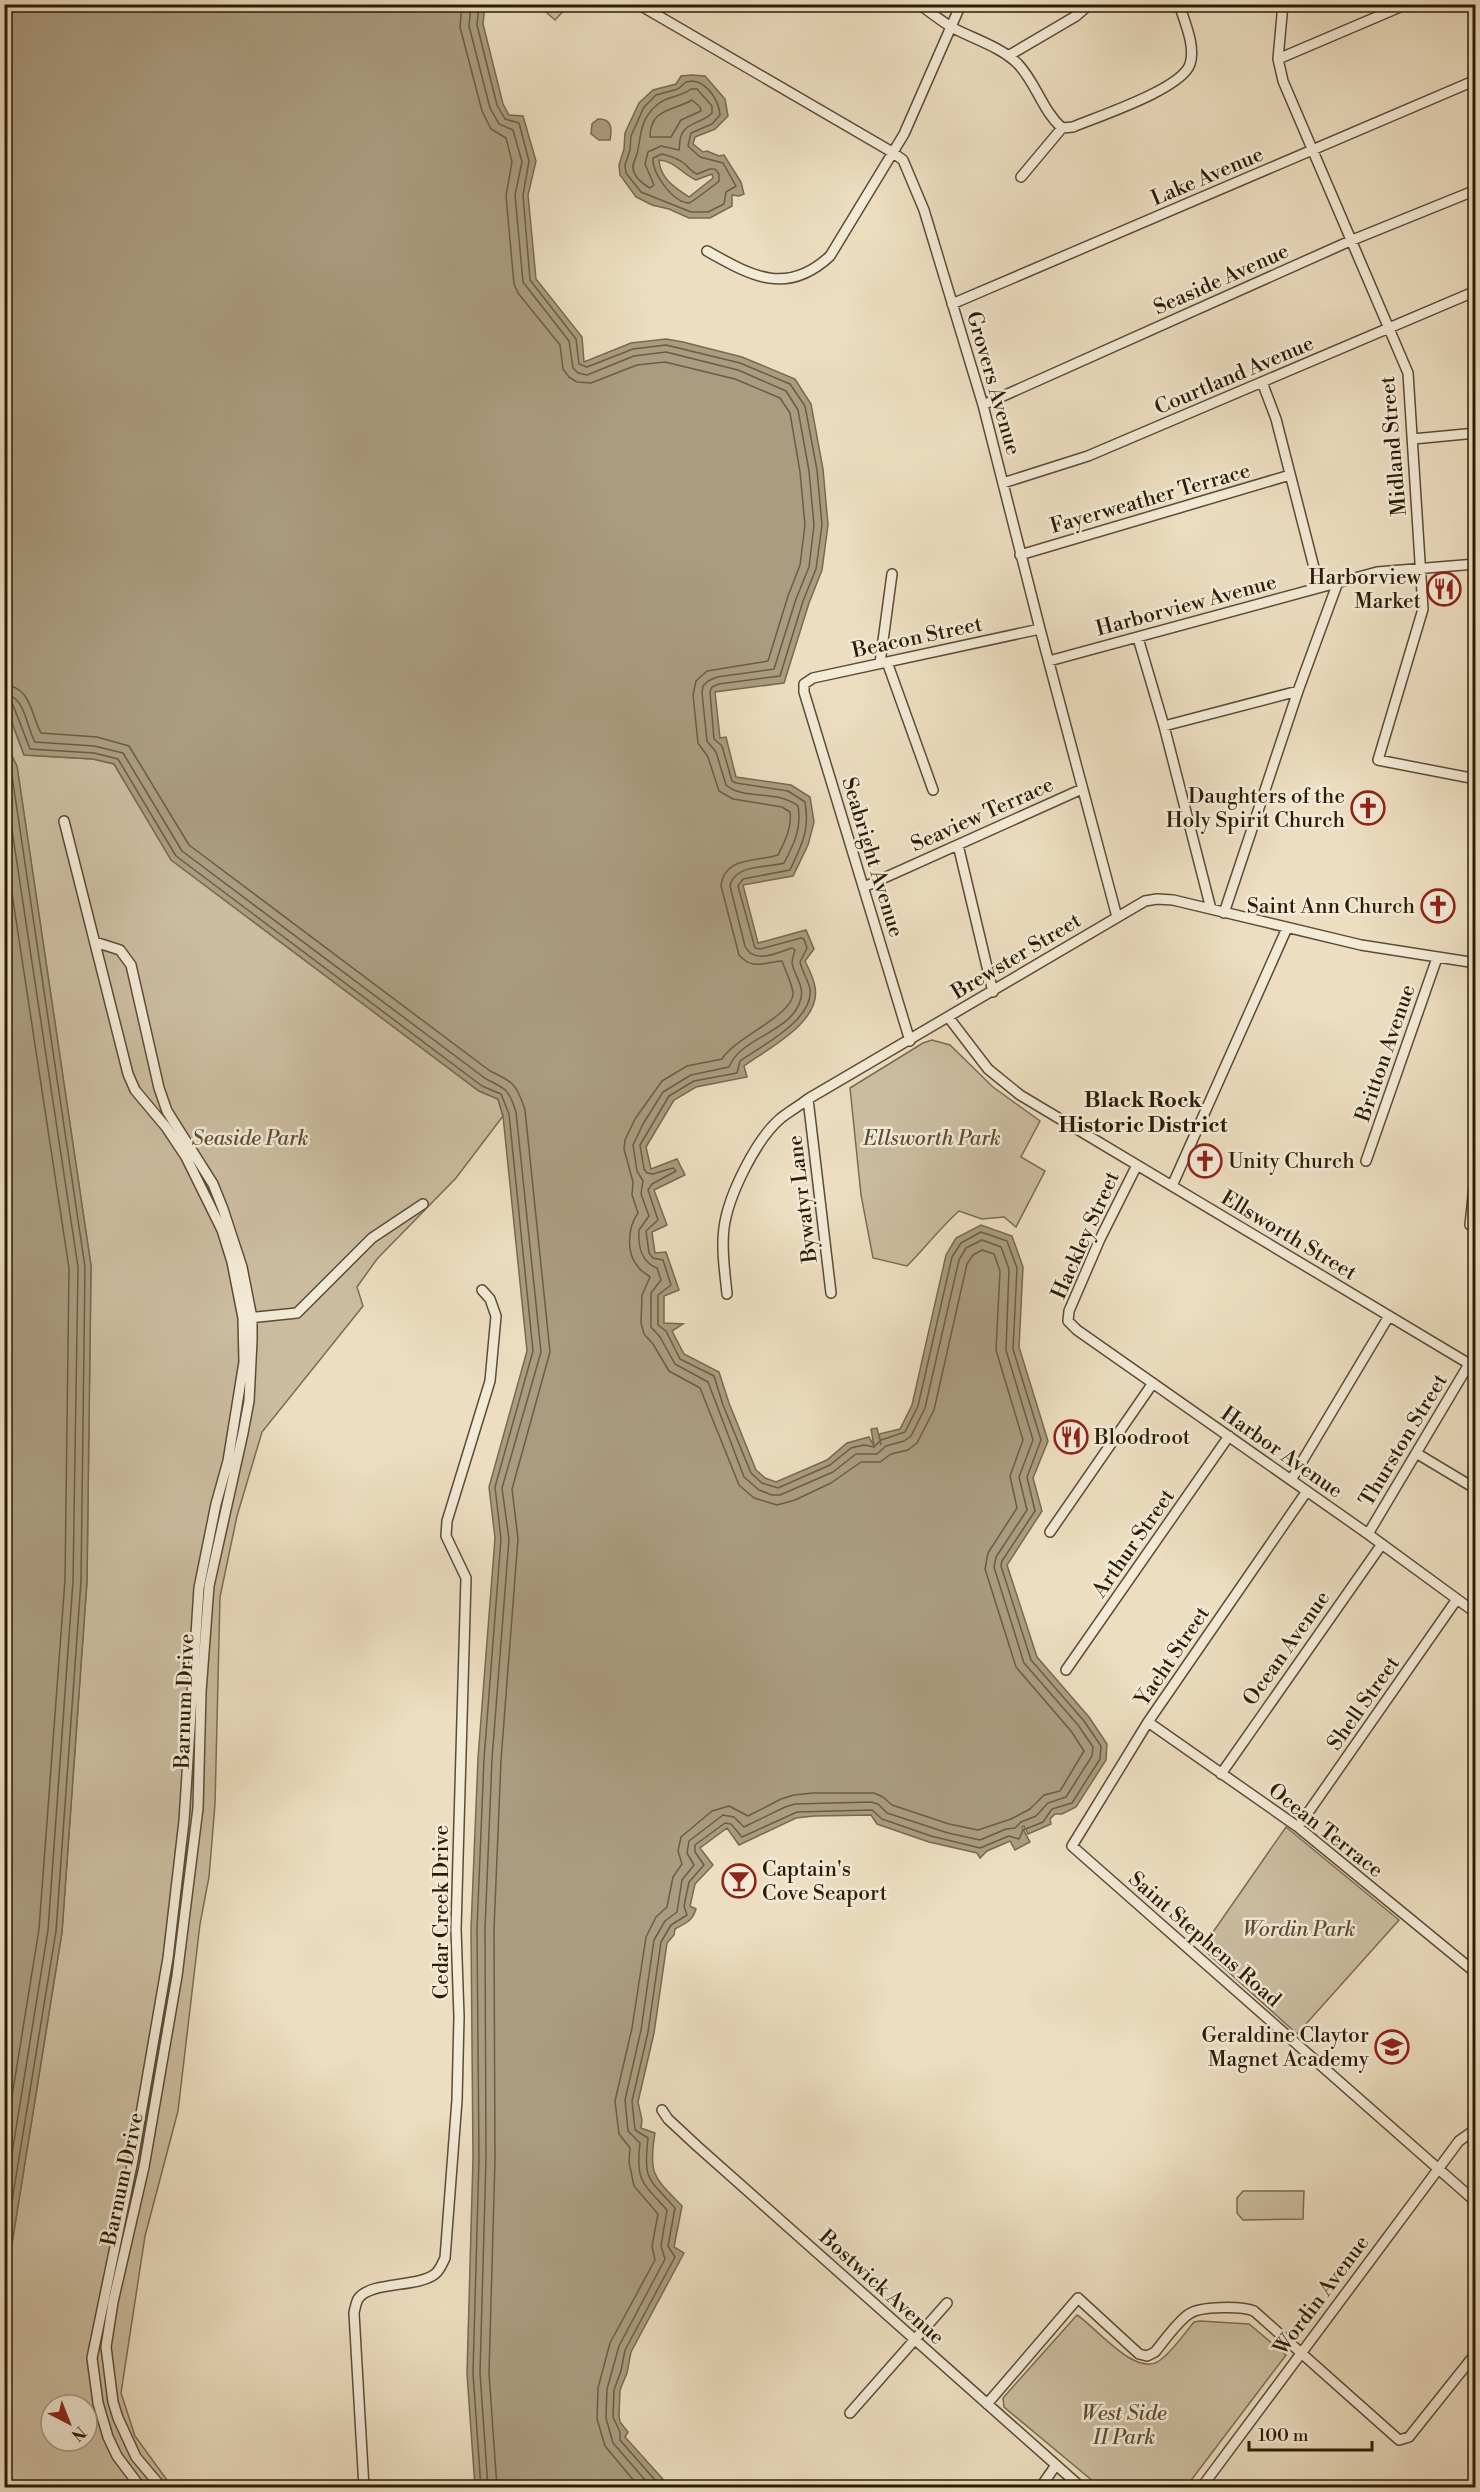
<svg xmlns="http://www.w3.org/2000/svg" width="1480" height="2492" font-family="'Libre Bodoni',serif">
  <style>
    .green { fill: #ccbda1; stroke: #7c6c54; stroke-width: 1.5; fill-rule: evenodd }
    .water { fill: #ab9c81; stroke: #786950; stroke-width: 1.5; fill-rule: evenodd }
    .lines { fill: none; stroke-linecap: round; stroke-linejoin: round }
    .shore { stroke: #6c5c44; stroke-width: 1.5 }
    .minor-casing { stroke: #5c4c35; stroke-width: 12 }
    .minor { stroke: #f3ead7; stroke-width: 9 }
    .labels { text-anchor: middle; stroke-width: 5; stroke-linejoin: round; paint-order: stroke }
    .street-label { font-size: 21px; fill: #2c1c06; stroke: #f3ead7 }
    .poi-label { font-size: 21px; fill: #2c1c06; stroke: #f3ead7; text-anchor: end }
    .park-label { font-size: 21px; font-style: italic; fill: #5c4c34; stroke: #f3ead7 }
    .neighbourhood-label { font-size: 22px; font-weight: bold; fill: #2c1c06; stroke: #f3ead7 }
  </style>
  <rect width="100%" height="100%" fill="#eddec1"/>
  <filter id="stains"><feTurbulence type="fractalNoise" baseFrequency=".00333" numOctaves="4"/><feColorMatrix values="0 0 0 0 .2 0 0 0 0 .09 0 0 0 0 .02 0 0 0 .5 -.17"/></filter>
  <radialGradient id="worn" r=".72"><stop offset=".6" stop-color="#630" stop-opacity="0"/><stop offset="1" stop-color="#630" stop-opacity=".3"/></radialGradient>
  <path class="green" d="M538 5H569L555 20Z
    M4 701 24 755 93 759 114 764 172 860 479 1091 498 1099 503 1116 456 1178 377 1259 357 1287 363 1306 262 1432 237 1516 220 1597 215 1804 209 1877 200 1924 178 2111 145 2236 121 2393 135 2436 172 2487H5V2287L62 1932 87 1581 91 1266 17 767 5 742ZM51 2405H87V2441H51Z
    M932 1040 950 1045 993 1087 1040 1121 1021 1157 1045 1171 1016 1227 1004 1217 982 1219 959 1211C940 1228 925 1248 907 1266L873 1258 861 1195 850 1088 923 1043Z
    M1286 1827 1399 1920 1297 2034 1202 1948Z
    M1243 2191H1304L1303 2219 1243 2220 1237 2213V2198Z
    M1077 2315C1097 2328 1135 2377 1159 2361 1172 2352 1184 2334 1194 2322L1200 2321 1249 2324 1286 2355 1186 2487H1100L1004 2407 1003 2398Z"/>
  <path class="water" d="M5 4 485 5 483 24 503 104 509 115 523 116 536 161 528 195 536 279 582 337 584 362 631 343 666 339 683 342 742 357 795 379 811 404 823 469 828 525 822 570 809 603 784 683 715 692 720 738 726 737 736 777 791 785 810 797 814 822 808 845 793 876 743 885 758 943 806 930 814 949 805 961C809 969 814 979 815 987 822 1022 767 1049 744 1066L747 1077 696 1087 674 1100 646 1147 651 1169 677 1159 685 1175 654 1190 667 1225 652 1232 655 1253 666 1252 679 1290 664 1296V1323L683 1324 672 1331 684 1354 719 1372 729 1403 756 1470 765 1478 776 1482 827 1460 847 1443 869 1437 874 1446 871 1429 877 1428 881 1445 879 1434 900 1429 912 1405 946 1255 956 1238 981 1225 1012 1236 1023 1267 1019 1347 1048 1441 1033 1478 1042 1511 1007 1565 1037 1657 1089 1717 1107 1744 1106 1760 1076 1807 1062 1814H1055L1050 1819 1051 1824 1028 1834 1024 1826 1022 1827 1030 1842 1015 1850 1010 1841 987 1851 980 1858 977 1853 929 1842 877 1824 871 1815 814 1816 796 1818 739 1845 727 1828 700 1848 713 1865 695 1884 690 1906 696 1909C692 1922 685 1923 675 1929L674 1935 667 1943 654 2033 638 2102 642 2120 641 2128 655 2133C648 2175 654 2177 682 2206L674 2247 684 2253 631 2352 627 2373 620 2390 619 2416 620 2422 628 2432 625 2437 670 2487H475L467 2374 473 2158 471 1929 478 1758 495 1538 489 1487 527 1351 503 1116 498 1099 479 1091 171 860 114 764 93 759 24 755 4 701Z
    M692 75 705 76 725 99 728 116 715 129 695 137 693 144 703 152 707 151 719 156 724 155 741 182 744 194 739 196 732 195V206L710 218H689L669 209 652 205 636 197 620 175 619 165 624 149 625 133 639 103 653 90 676 84 681 76ZM659 160C675 161 682 174 696 180L712 174 713 178 689 197C674 187 660 178 659 160Z
    M598 119C612 118 612 129 610 140H599L591 134 592 124Z
    M5 742 17 766 91 1266 87 1581 62 1932 5 2287Z"/>
  <g class="lines">
    <path class="shore" d="M462 4 460 27 482 111 491 129 506 138 512 162 506 196 514 284 518 293 560 345 563 369 569 377 577 382 591 383 637 365 665 362 735 379 780 398 790 413 800 472 805 525 800 565 788 596 768 661 707 671 696 681 693 695 698 743 708 757 719 791 733 799 782 807 790 812C792 828 785 841 778 855 757 862 724 856 721 886L739 955C753 971 765 962 782 961 785 970 792 983 793 993 794 1015 734 1038 722 1059L687 1066 662 1081 635 1119 625 1140 624 1149 633 1182 632 1195 638 1213C628 1227 625 1253 639 1268 642 1272 647 1274 650 1277L642 1295 641 1323 644 1334 653 1344 669 1371 700 1388 739 1485 754 1498 777 1505 795 1500 831 1483 861 1462H880L891 1454 908 1450 917 1443 934 1410 967 1264 973 1255 982 1250 994 1254 1000 1271 996 1350 1023 1440 1010 1476 1017 1508 988 1553 985 1569 1016 1667 1071 1731 1084 1751 1060 1791 1044 1795 1030 1809 1011 1819 978 1830 949 1824 892 1805 883 1797 874 1793H813L794 1795 781 1799 748 1816 729 1806 712 1811 681 1837 678 1851 682 1864 673 1877 667 1907 656 1917 646 1937 632 2028 615 2101 619 2134 630 2148 629 2162 634 2186 658 2214 652 2246 655 2260 610 2343 598 2388 597 2419 605 2446 640 2488
      M471 4 469 26 490 108 499 124 513 130 522 162 515 195 523 282 569 341 573 368 578 373 587 375 634 356 666 352 738 370 786 391 798 410 809 471 814 525 809 567 796 599 774 669 717 677 708 681 703 686 702 693 707 741 716 752 726 785C744 801 777 789 798 806 802 828 794 844 784 863 768 868 734 864 730 886L745 946C754 965 776 953 792 948L795 950C794 954 792 958 792 963 794 975 804 985 801 998 793 1033 741 1036 729 1067L691 1075 663 1092 643 1124 633 1145 637 1171 643 1181 641 1194 649 1216 639 1230C638 1247 641 1262 657 1268L661 1280 651 1293V1327L660 1337 675 1364 708 1382 744 1477 759 1490 772 1495H780L833 1472 856 1454H877L886 1446 904 1441 911 1436 925 1408 959 1260 966 1248 982 1240 1001 1247 1009 1269 1006 1350 1033 1440 1019 1477 1027 1510 996 1557 994 1567 1024 1663 1078 1725 1093 1747 1092 1756 1066 1797 1048 1803 1036 1816 1021 1822 1015 1828 1006 1829 980 1840 948 1833 887 1813 878 1804 871 1802 795 1804 785 1807 744 1827 734 1817 723 1815 689 1841 687 1853 694 1865 682 1880 677 1912 665 1921 654 1940 641 2030 625 2100 628 2131 640 2143C635 2182 644 2184 667 2210L661 2246 665 2259 619 2346 607 2389 606 2418 613 2443 652 2488
      M479 4 477 25 497 105 505 119 519 123 529 161 523 195 530 280 576 339 579 364 587 367 633 349 666 345 740 363 790 384 805 406 817 470 822 525 816 569 803 601 780 676 719 684 712 687 710 692 714 739 722 746 732 781 736 783 788 791 805 802C810 831 802 844 790 870L743 879 738 886 755 948 760 949 801 938 804 939 807 948 800 962C802 971 808 980 810 989 814 1020 761 1046 740 1061L737 1073 694 1081 669 1096 640 1145 644 1169 647 1173 653 1174 673 1168 676 1171 652 1184 648 1190 658 1220 646 1231 649 1253 653 1258 663 1260 671 1285 658 1295V1325L666 1331 680 1359 714 1376 723 1405 751 1473 762 1483 778 1488 830 1465 851 1448 864 1445 874 1447 881 1440 905 1432 918 1406 952 1257 961 1243 981 1232 1007 1241 1017 1268 1013 1349 1041 1440 1027 1477 1035 1511 1002 1561 1001 1566 1031 1660 1084 1721 1101 1746 1100 1759 1072 1803 1052 1809 1043 1822 1023 1830 1019 1839 1009 1836 980 1848 931 1836 882 1819 872 1810 797 1812 742 1837 731 1824 725 1823 695 1845V1852L704 1865 689 1882 684 1906 687 1915 671 1925 661 1942 648 2032 632 2101 635 2130 648 2138C643 2182 649 2178 675 2208L668 2246 675 2257 625 2350 621 2371 614 2390 613 2417 620 2432V2440L662 2488
      M693 81C708 83 719 101 720 115L712 124 691 133 688 146 700 157 723 163 736 186 726 192 724 204 708 212H691L641 192 626 173 625 165 630 150 631 136 644 107 656 95 678 89 686 82Z
      M691 89H697L712 106V113C703 123 686 122 681 136 679 141 680 146 679 150L661 146 648 152 645 164 654 185 650 188C644 185 636 178 634 172 631 166 635 160 637 154 642 133 639 120 658 104 667 96 681 97 691 89Z
      M692 100 700 107 701 111 681 120 671 137H650C650 108 674 111 692 100Z
      M662 154C670 156 679 159 685 164 690 169 690 171 697 174L710 169H715L719 174V181C716 184 692 202 689 203 674 203 651 173 653 158Z
      M4 685C31 686 31 715 41 733L97 737 129 746 189 845 490 1071C514 1082 517 1085 525 1110L550 1352 512 1489 518 1539 501 1760 494 1930 495 2159 489 2373 497 2488
      M4 694C26 696 26 727 35 742L94 746 123 753 182 851 486 1079C507 1089 509 1090 516 1112L541 1352 502 1488 509 1539 492 1759 485 1929 486 2158 480 2373 488 2488
      M4 702 13 705 30 749 94 753 118 759 176 856 482 1086 501 1094 509 1114 533 1351 495 1487 501 1539 484 1759 477 1929 479 2158 473 2373 481 2488
      M4 755 11 769 85 1267 81 1581 56 1931 4 2250
      M4 777 78 1267 73 1581 48 1930 4 2203
      M4 841 69 1268 65 1580 39 1929 4 2146"/>
    <defs>
      <path id="minor" d="M638 4 892 152 903 160 924 210 983 405 1040 629 1117 917
        M919 4C930 12 941 21 953 28 974 39 1001 47 1018 64 1036 83 1042 110 1062 128L1073 127C1099 116 1182 89 1190 64 1196 46 1184 21 1179 4
        M1283 4 1278 59 1283 81 1408 373 1423 609 1378 760 1476 779
        M1008 56 1076 16 1090 4
        M1278 59 1407 4
        M1021 177 1062 128
        M707 251C750 275 786 297 830 256L904 134 961 4
        M952 304 1476 80
        M1262 382 1276 419 1319 587
        M983 405 1350 241 1476 190
        M1413 439 1476 433
        M1003 483 1088 456 1476 291
        M1020 555 1290 475
        M1138 638 1164 726 1211 909
        M1049 661 1377 572 1476 564
        M887 662 933 790
        M880 663 892 574
        M1164 726 1298 691
        M64 821 128 1074 135 1090 166 1127 186 1157 222 1230 232 1262 243 1318 244 1362 228 1461 216 1504 199 1588 184 1821 168 1958 133 2160 92 2358 98 2403 108 2437 117 2456 141 2488
        M958 845 993 992
        M864 887 1082 789
        M1224 913 1298 691 1338 582
        M95 942 120 950 131 965 159 1088 167 1111 213 1184 223 1209 242 1267 252 1318V1340L249 1401 243 1433 209 1586 201 1692 198 1808 177 1976 144 2167 113 2302 106 2347 113 2402 118 2418 136 2457 162 2488
        M949 1018 988 1069 1020 1095 1476 1368
        M910 1041 804 692V684L813 678 1040 629
        M808 1099 831 1293
        M1366 1161 1437 958
        M1137 1165 1100 1239 1069 1311 1068 1321 1077 1330 1368 1534 1476 1613
        M1172 1186 1287 928
        M1470 1225 1476 1168
        M727 1294C725 1273 721 1249 724 1228 728 1196 756 1139 781 1118 790 1111 799 1106 808 1099L1145 901 1157 899 1173 900 1361 945 1476 963
        M248 1318 297 1313 372 1238 423 1204
        M1416 1453 1476 1489
        M1291 1480 1389 1316
        M1307 1491 1148 1722 1072 1846 1476 2202
        M1050 1532 1153 1383
        M1368 1534 1469 1364
        M1066 1670 1229 1436
        M1148 1722 1298 1827 1476 1973
        M1221 1774 1382 1544
        M1298 1827 1457 1599
        M662 2110 668 2119 697 2146 1082 2488
        M987 2404 1078 2298 1139 2354 1147 2356 1155 2352C1164 2341 1178 2321 1189 2314 1200 2306 1242 2306 1254 2311L1399 2440 1409 2437 1476 2353
        M850 2413 947 2303
        M364 2488 354 2313C355 2308 356 2303 358 2299 370 2281 417 2288 435 2274 440 2270 442 2264 445 2258L457 2100 459 2017 456 1929 466 1578 446 1536 447 1521 490 1381 496 1316 490 1299 482 1290
        M1040 2488 1056 2465
        M1201 2488 1439 2168 1459 2141 1476 2129"/>
    </defs>
    <use href="#minor" class="minor-casing"/>
    <use href="#minor" class="minor"/>
  </g>
  <defs>
    <symbol id="restaurant-ring" viewBox="-11 -11 22 22"><circle r="9.5" fill="#f3ead7" stroke="#8f2418" stroke-width="1.5"/><path d="M-5-6h1v4h1v-4h1v4h1v-4h1v5L-1.5 .5V6h-2V.5L-5-1ZM5-6V6H3V1.5H1.5Q1.5-4 5-6Z" fill="#8f2418"/></symbol>
    <symbol id="church-ring" viewBox="-11 -11 22 22"><circle r="9.5" fill="#f3ead7" stroke="#8f2418" stroke-width="1.5"/><path d="M-1.2-6h2.4v3.5h3.3v2.4h-3.3V6h-2.4V-.1h-3.3v-2.4h3.3Z" fill="#8f2418"/></symbol>
    <symbol id="bar-ring" viewBox="-11 -11 22 22"><circle r="9.5" fill="#f3ead7" stroke="#8f2418" stroke-width="1.5"/><path d="M-6-5H6L.8 .8V4.5H3.5V6h-7V4.5H-.8V.8Z" fill="#8f2418"/></symbol>
    <symbol id="school-ring" viewBox="-11 -11 22 22"><circle r="9.5" fill="#f3ead7" stroke="#8f2418" stroke-width="1.5"/><path d="M0-5L7-2L0 1L-7-2ZM-4 1L0 2.5L4 1V4Q0 6-4 4Z" fill="#8f2418"/></symbol>
  </defs>
  <g fill-rule="evenodd">
    <use href="#restaurant-ring" x="1425" y="570" width="38" height="38"/>
    <use href="#church-ring" x="1349" y="789" width="38" height="38"/>
    <use href="#church-ring" x="1419" y="887" width="38" height="38"/>
    <use href="#church-ring" x="1186" y="1142" width="38" height="38"/>
    <use href="#restaurant-ring" x="1052" y="1418" width="38" height="38"/>
    <use href="#bar-ring" x="720" y="1862" width="38" height="38"/>
    <use href="#school-ring" x="1373" y="2028" width="38" height="38"/>
  </g>
  <g class="labels">
    <g class="street-label">
      <text transform="translate(1207 176) rotate(-23)" y="7">Lake Avenue</text>
      <text transform="translate(1221 279) rotate(-24)" y="7">Seaside Avenue</text>
      <text transform="translate(1234 375) rotate(-23)" y="7">Courtland Avenue</text>
      <text transform="translate(994 383) rotate(74)" y="7">Grovers Avenue</text>
      <text transform="translate(1393 446) rotate(-95)" y="7">Midland Street</text>
      <text transform="translate(1150 498) rotate(-16)" y="7">Fayerweather Terrace</text>
      <text transform="translate(1186 605) rotate(-15)" y="7">Harborview Avenue</text>
      <text transform="translate(917 637) rotate(-12)" y="7">Beacon Street</text>
      <text transform="translate(982 814) rotate(-24)" y="7">Seaview Terrace</text>
      <text transform="translate(873 857) rotate(73)" y="7">Seabright Avenue</text>
      <text transform="translate(1016 956) rotate(-31)" y="7">Brewster Street</text>
      <text transform="translate(1385 1053) rotate(-71)" y="7">Britton Avenue</text>
      <text transform="translate(802 1199) rotate(-97)" y="7">Bywatyr Lane</text>
      <text transform="translate(1085 1235) rotate(-66)" y="7">Hackley Street</text>
      <text transform="translate(1289 1235) rotate(31)" y="7">Ellsworth Street</text>
      <text transform="translate(1403 1440) rotate(-59)" y="7">Thurston Street</text>
      <text transform="translate(1282 1452) rotate(35)" y="7">Harbor Avenue</text>
      <text transform="translate(1133 1543) rotate(-55)" y="7">Arthur Street</text>
      <text transform="translate(1286 1648) rotate(-55)" y="7">Ocean Avenue</text>
      <text transform="translate(1172 1656) rotate(-56)" y="7">Yacht Street</text>
      <text transform="translate(184 1701) rotate(-88)" y="7">Barnum Drive</text>
      <text transform="translate(1363 1703) rotate(-55)" y="7">Shell Street</text>
      <text transform="translate(1326 1830) rotate(38)" y="7">Ocean Terrace</text>
      <text transform="translate(441 1912) rotate(-90)" y="7">Cedar Creek Drive</text>
      <text transform="translate(1205 1939) rotate(41)" y="7">Saint Stephens Road</text>
      <text transform="translate(122 2179) rotate(-78)" y="7">Barnum Drive</text>
      <text transform="translate(882 2287) rotate(42)" y="7">Bostwick Avenue</text>
      <text transform="translate(1321 2295) rotate(-53)" y="7">Wordin Avenue</text>
    </g>
    <g class="poi-label">
      <text x="1421" y="584">Harborview<tspan x="1421" dy="24">Market</tspan></text>
      <text x="1345" y="803">Daughters of the<tspan x="1345" dy="24">Holy Spirit Church</tspan></text>
      <text x="1415" y="913">Saint Ann Church</text>
      <text x="1228" y="1168" text-anchor="start">Unity Church</text>
      <text x="1094" y="1444" text-anchor="start">Bloodroot</text>
      <text x="762" y="1876" text-anchor="start">Captain's<tspan x="762" dy="24">Cove Seaport</tspan></text>
      <text x="1369" y="2042">Geraldine Claytor<tspan x="1369" dy="24">Magnet Academy</tspan></text>
    </g>
    <g class="park-label">
      <text x="250" y="1145">Seaside Park</text>
      <text x="932" y="1145">Ellsworth Park</text>
      <text x="1299" y="1936">Wordin Park</text>
      <text x="1124" y="2420">West Side<tspan x="1124" dy="24">II Park</tspan></text>
    </g>
    <g class="neighbourhood-label">
      <text x="1143" y="1107">Black Rock<tspan x="1143" dy="25">Historic District</tspan></text>
    </g>
  </g>
  <rect width="1480" height="2492" fill="none" stroke="#eddec1" stroke-width="24"/>
  <rect x="6" y="6" width="1468" height="2480" fill="none" stroke="#2c1c06" stroke-width="3"/>
  <rect x="12" y="12" width="1456" height="2468" fill="none" stroke="#2c1c06" stroke-width="1.5"/>
  <g transform="translate(69 2423) rotate(138)"><circle r="28" fill="#f3ead7" stroke="#a39883" stroke-width="1.5"/>
  <path d="M0-4.5L10 22L0 15L-10 22Z" fill="#8f2418"/>
  <text y="-9" font-size="16" font-weight="bold" text-anchor="middle" fill="#2c1c06">N</text>
  </g>
  <path d="M1249 2441v9h123v-9" fill="none" stroke="#2c1c06" stroke-width="3"/>
  <text x="1258" y="2441" font-size="18" fill="#2c1c06" stroke="#f3ead7" stroke-width="4.5" paint-order="stroke">100 m</text>
  <rect width="100%" height="100%" filter="url(#stains)"/>
  <rect width="100%" height="100%" fill="url(#worn)"/>
</svg>
